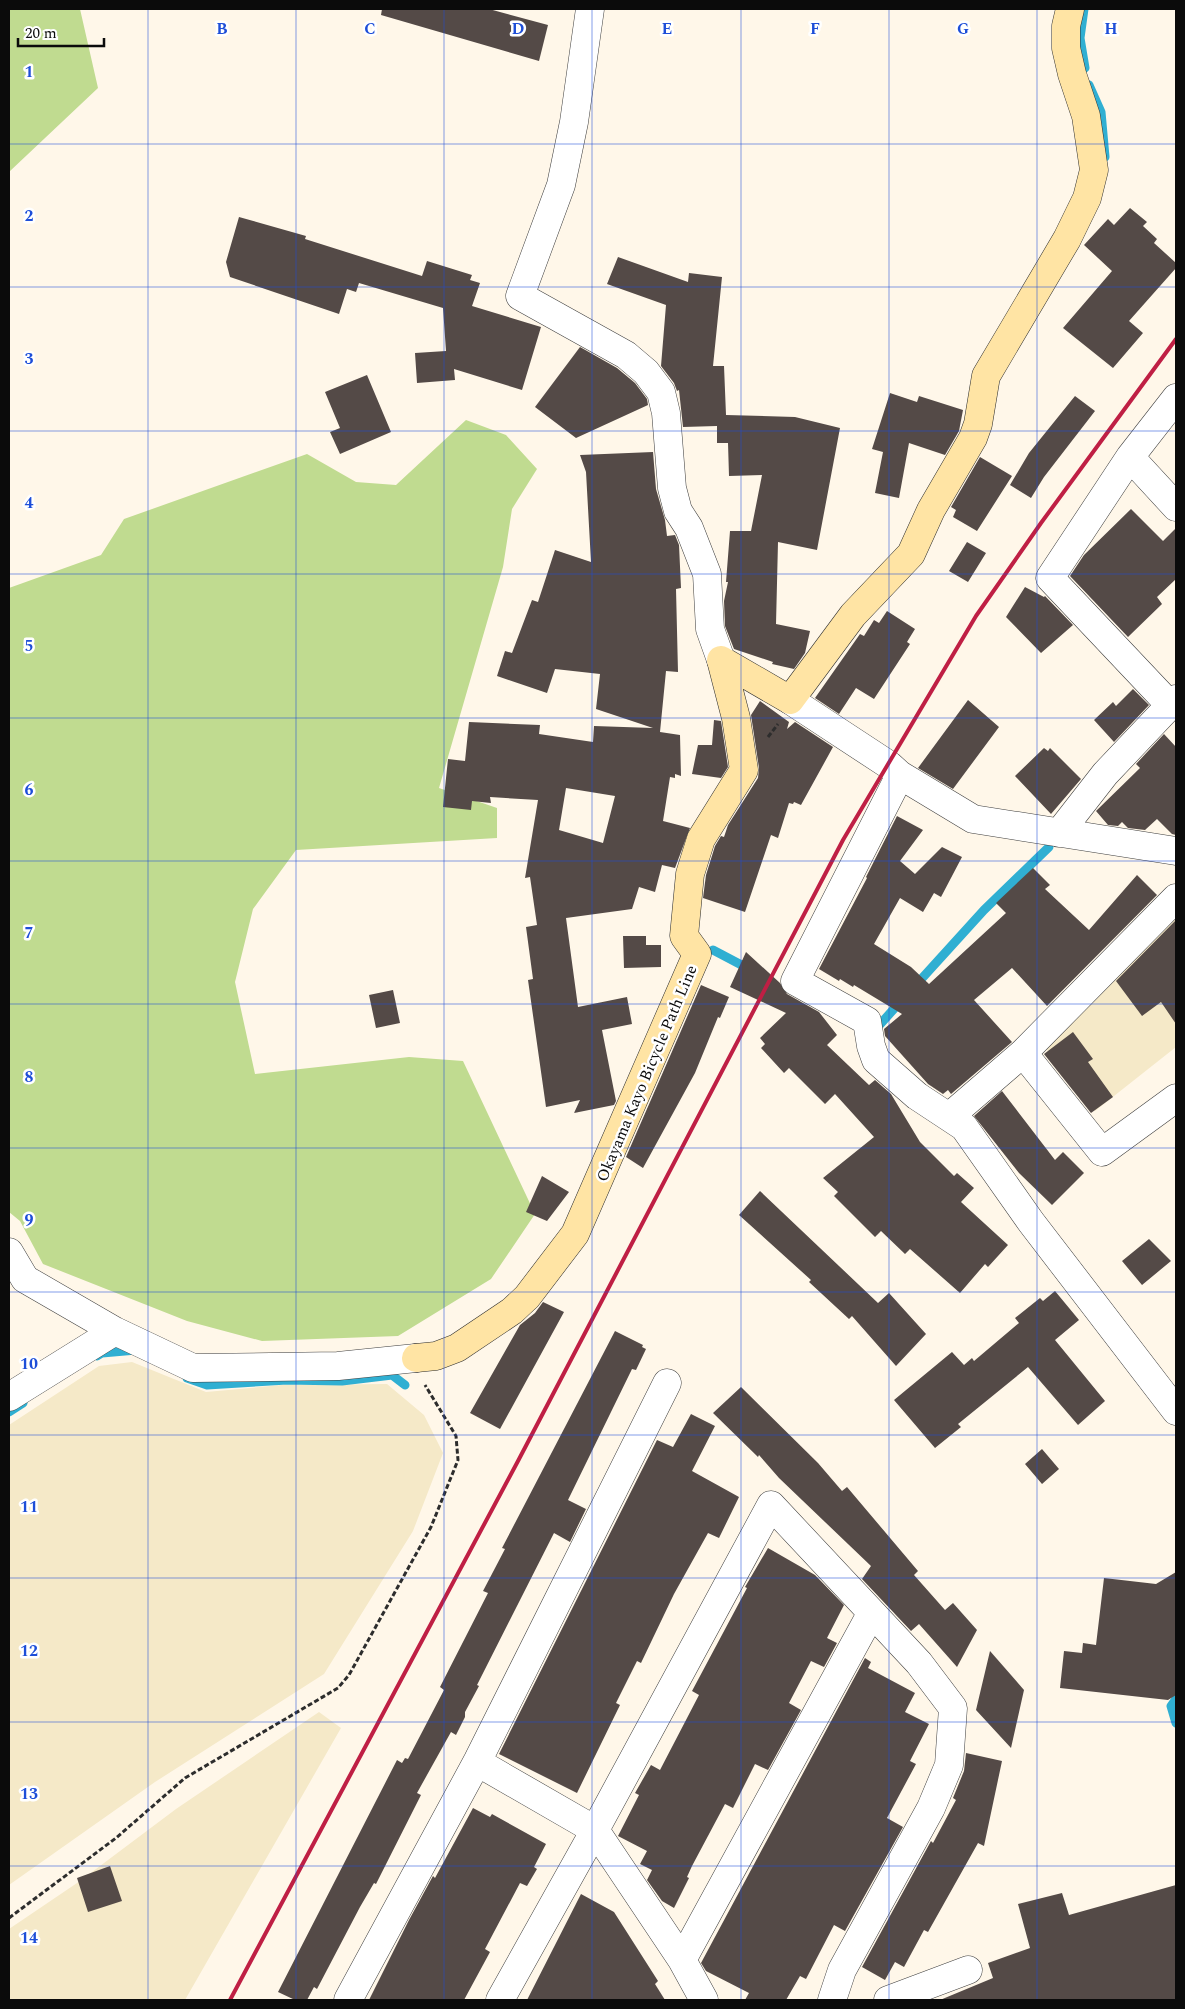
<svg xmlns="http://www.w3.org/2000/svg" width="1185" height="2009" font-family="Spectral,serif">
  <style>
    .farmland { fill: #f5e9c8 }
    .forest { fill: #c0db90 }
    .lines { fill: none; stroke-linecap: round; stroke-linejoin: round }
    .stream { stroke: #30afd2; stroke-width: 9 }
    .building { fill: #544a47; fill-rule: evenodd }
    .street-casing { stroke: #3e3e3e; stroke-width: 29 }
    .secondary-casing { stroke: #2d2d2d; stroke-width: 29 }
    .path { stroke: #2d2d2d; stroke-width: 3; stroke-dasharray: 5 2.5; stroke-linecap: butt }
    .street { stroke: #fff; stroke-width: 28 }
    .secondary { stroke: #ffe4a4; stroke-width: 28 }
    .rail { stroke: #bf1f44; stroke-width: 4 }
    .grid { fill: none; stroke: #1d4ed8; stroke-width: 1; stroke-opacity: 0.55 }
    .labels { text-anchor: middle; stroke-width: 5; stroke-linejoin: round; paint-order: stroke }
    .street-label { font-size: 16px; fill: #0b0b0b; stroke: #fff }
    .grid-label { font-size: 16px; text-anchor: middle; font-weight: bold; fill: #1d4ed8; stroke: #fff; stroke-width: 5; stroke-linejoin: round; paint-order: stroke }
  </style>
  <rect width="100%" height="100%" fill="#fff7e9"/>
  <path class="farmland" d="M1176 911V1047L1095 1111 1040 1041Z
    M132 1362 206 1392 282 1385 387 1384 424 1415 443 1453 413 1531 324 1674 155 1782 9 1885V1425L99 1366Z
    M319 1712 341 1728 185 2000H9V1929L80 1881 176 1809Z"/>
  <path class="forest" d="M9 9H80L98 88 9 172Z
    M466 420 506 435 537 469 512 509 503 567 439 788 497 808V838L296 850 253 909 235 982 255 1074 409 1057 463 1061 535 1214 491 1279 398 1336 262 1341 187 1321 43 1264 20 1221 9 1212V588L101 555 124 519 307 454 356 482 396 485Z"/>
  <g class="lines">
    <path class="stream" d="M1084 9 1080 38 1085 68
      M1089 85 1101 112 1105 157
      M713 950 751 970
      M915 986 984 910 1049 847
      M875 1030 901 1001
      M97 1356 102 1353 136 1350
      M187 1378 207 1385 287 1380 342 1381 392 1375 405 1385
      M9 1412 23 1403
      M1176 1699 1171 1706 1176 1723"/>
  </g>
  <path class="building" d="M382 9H489L548 25 539 61 381 15Z
    M1130 208 1147 222 1143 226 1157 239 1154 243 1176 263V268L1129 321 1143 333 1113 368 1063 328 1112 271 1084 245 1108 219 1114 225Z
    M239 217 306 236 305 239 422 276 427 261 472 275 470 280 480 283 472 306 541 327 522 390 454 369 455 380 417 383 415 353 446 351 443 308 359 283 356 292 347 289 339 314 230 277 226 262Z
    M618 257 688 282 689 273 722 277 713 366H724L726 415 795 417 840 428 817 550 778 542 776 624 810 631 805 653 794 669 772 664 773 662 734 649 725 626 724 601 728 582H726L730 531H751L762 475 729 476 728 443H717V426L683 427 679 390 677 391 674 383 661 366 666 305 607 284Z
    M580 347 617 368 635 383 647 399 648 405 576 438 535 407Z
    M367 375 391 432 340 454 330 432 340 428 325 392Z
    M890 393 917 402 919 396 963 410 959 431 945 455 909 443 899 498 875 493 883 452 872 449Z
    M1075 396 1095 411 1044 477 1031 498 1010 485 1029 453Z
    M653 452 656 489 665 520 667 536 675 535 679 545 681 588 676 589 678 672 666 671 660 732 680 735 681 776 675 774V778L670 777 663 821 690 828 675 868 662 865 655 892 639 887 632 909 566 918 578 1007 627 997 632 1024 602 1030 616 1101 614 1105 574 1113 580 1100 546 1107 528 980 533 979 526 927 537 925 530 877 525 878 538 800 490 797 491 803 472 801 471 810 443 807 448 759 465 761 469 722 540 725 539 734 593 742 594 726 653 728 596 709 600 674 555 669 547 693 497 676 505 651 512 653 532 600 538 602 555 550 591 562 586 472 580 455ZM566 788 615 796 603 843 559 830Z
    M980 457 1012 476 977 531 953 517 956 510 951 507Z
    M1131 509 1163 541 1176 528V579L1157 597 1162 604 1128 637 1070 576 1084 555Z
    M967 542 986 553 968 582 949 571Z
    M1025 587 1044 597 1045 596 1073 625 1041 653 1006 617Z
    M887 611 915 629 907 642 910 644 874 699 856 688 839 714 815 698 860 634 864 636 874 620 879 623Z
    M1133 689 1149 705 1114 742 1094 720 1113 702 1116 706Z
    M968 700 999 727 953 789 918 768Z
    M760 701 789 722 787 729 795 722 833 747 801 805 794 802 793 804 789 803 778 838 771 835 745 912 703 898 706 875 715 846 721 836 724 837 728 825 758 778 759 768 751 715Z
    M714 720 721 721 728 767 721 778 692 774 698 745H712Z
    M1164 734 1176 747V835L1172 834 1157 819 1145 830 1128 828 1122 822 1118 826 1108 825 1096 811 1140 768 1136 764Z
    M1044 748 1048 751 1050 748 1081 779 1051 814 1015 776Z
    M897 816 923 830 900 861 915 874 942 847 962 857 941 897 934 893 923 912 900 898 874 944 911 967 929 984 1006 913 996 903 1033 868 1050 885 1045 889 1089 930 1137 875 1157 895 1047 1006 1012 968 974 1000 1012 1042 951 1094 948 1090 943 1094 928 1084 885 1036 884 1029 902 1014 854 985 853 987 840 979 839 981 819 969 867 878 866 877Z
    M1176 920V1024L1161 1002 1142 1016 1116 981Z
    M623 936H646V945H661V967L624 968Z
    M746 952 780 983 787 994 819 1012 837 1035 827 1045 869 1085 875 1080 891 1094 920 1142 954 1176 957 1173 974 1188 961 1202 1008 1245 988 1267 985 1264 960 1293 910 1249 905 1254 881 1231 875 1237 834 1196 838 1192 823 1178 874 1137 835 1094 825 1104 789 1068 784 1073 761 1048 765 1044 760 1038 786 1013 730 987Z
    M701 985 729 997 720 1018 718 1017 695 1073 643 1168 626 1157Z
    M393 990 400 1023 376 1028 369 995Z
    M1073 1032 1093 1059 1088 1062 1113 1097 1091 1113 1044 1054Z
    M1002 1091 1055 1160 1063 1152 1084 1173 1052 1205 1019 1173 974 1116Z
    M542 1176 569 1192 547 1221 526 1212Z
    M760 1191 878 1303 889 1293 926 1334 896 1366 852 1316 849 1319 809 1282 811 1280 739 1215Z
    M1149 1239 1171 1261 1142 1285 1122 1261Z
    M1055 1291 1079 1320 1055 1340 1105 1401 1078 1425 1028 1367 958 1424 961 1427 935 1448 894 1400 952 1352 964 1365 972 1358 974 1361 1019 1323 1015 1318 1040 1298 1043 1301Z
    M543 1302 564 1312 500 1429 470 1413 520 1325 535 1313Z
    M615 1331 643 1345 642 1347 646 1349 636 1370 632 1369 568 1500 586 1509 570 1542 554 1533 477 1685 479 1686 465 1712V1717L456 1735 451 1732 432 1766 417 1793 421 1795 376 1884 374 1883 360 1907 317 1989 314 1987 307 2000H295L278 1992 397 1760 402 1763 405 1758 408 1759 444 1690 440 1687 488 1593 483 1591 505 1549 502 1548Z
    M741 1387 818 1463 842 1491 847 1487 918 1571 914 1575 945 1610 953 1603 977 1630 957 1667 919 1624 911 1631 862 1579 871 1566 779 1478 759 1455 758 1457 713 1413Z
    M691 1414 715 1426 692 1471 739 1497 719 1538 708 1533 674 1594 641 1663 637 1661 616 1703 620 1705 577 1793 499 1754 657 1440 673 1447Z
    M1042 1449 1059 1469 1042 1484 1025 1464Z
    M768 1548 815 1575 844 1605 827 1638 837 1643 824 1667 811 1661 789 1703 801 1710 768 1770 755 1764 733 1808 725 1804 692 1866 687 1877 689 1878 674 1908 662 1901 647 1880 652 1870 640 1864 647 1851 618 1836 639 1795 635 1793 651 1765 660 1770 699 1695 692 1691 747 1588 745 1587Z
    M1176 1572V1695L1168 1700 1060 1688 1064 1651 1082 1653 1083 1643 1096 1645 1104 1578 1156 1584Z
    M990 1651 1024 1690 1011 1748 976 1710Z
    M865 1658 871 1662 868 1668 915 1693 905 1712 929 1724 910 1761 916 1764 887 1818 903 1827 845 1931 834 1925 806 1979 800 1976 786 2000H745L749 1993 706 1971 701 1963Z
    M966 1753 1002 1761 984 1846 978 1843 928 1932 924 1930 904 1967 895 1962 885 1980 862 1967 931 1841 933 1843 956 1800 953 1798 964 1771Z
    M473 1808 490 1817 492 1814 546 1844 534 1867 537 1869 527 1886 520 1883 485 1949 490 1952 464 2000H369L409 1920 433 1876 435 1878Z
    M110 1866 122 1901 88 1912 77 1878Z
    M1176 1885V2000H940L993 1978 988 1963 1030 1948 1018 1904 1062 1893 1069 1915Z
    M581 1894 614 1912 658 1981 655 1984 665 2000H527Z"/>
  <g class="lines">
    <defs>
      <path id="street" d="M590 9 574 122 561 185 520 296 626 355 646 372 661 392 666 413 672 488 678 511 689 528 707 574 710 629 721 660
        M1130 457 1176 507
        M790 700 889 765 900 775 973 819 1176 851
        M1170 705 1050 578 1130 457 1176 398
        M900 775 795 981 867 1021 871 1046 876 1060 917 1096 964 1127 1031 1222 1176 1411
        M1059 833 1105 774 1176 699
        M1023 1053 1102 1152 1176 1098
        M950 1116 1023 1053 1176 898
        M9 1252 25 1279 115 1331 193 1368 338 1366 416 1358
        M9 1397 115 1331
        M477 1762 595 1830 682 1960 704 2000
        M682 1960 871 1614
        M348 2000 477 1762 667 1383
        M500 2000 595 1830 771 1505 919 1663 953 1708 949 1765 931 1808 842 1970 832 2000
        M888 2000 968 1970"/>
      <path id="secondary" d="M721 660 790 700 853 615 911 554 931 510 973 438 978 424 986 376 1067 239 1087 198 1094 170 1086 116 1072 74 1066 48V26L1070 9
        M416 1358 436 1356 457 1348 512 1311 527 1297 575 1234 697 954 684 936 690 874 701 839 744 770 736 718 721 660"/>
    </defs>
    <use href="#street" class="street-casing"/>
    <use href="#secondary" class="secondary-casing"/>
    <path class="path" d="M768 737 778 724
      M9 1918 116 1838 185 1778 338 1688 349 1675 431 1527 458 1460 456 1436 425 1385"/>
    <use href="#street" class="street"/>
    <use href="#secondary" class="secondary"/>
    <path class="rail" d="M230 2000 518 1461 843 840 976 616 1041 523 1176 339"/>
  </g>
  <path class="grid" d="M148 9V2000M296 9V2000M444 9V2000M592 9V2000M741 9V2000M889 9V2000M1037 9V2000M9 144H1176M9 287H1176M9 431H1176M9 574H1176M9 718H1176M9 861H1176M9 1004H1176M9 1148H1176M9 1292H1176M9 1435H1176M9 1578H1176M9 1722H1176M9 1866H1176"/>
  <g class="labels">
    <g class="street-label">
      <text transform="translate(646 1073) rotate(-67)" y="6">Okayama Kayo Bicycle Path Line</text>
    </g>
  </g>
  <g class="grid-label">
    <text x="222" y="34">B</text>
    <text x="370" y="34">C</text>
    <text x="518" y="34">D</text>
    <text x="667" y="34">E</text>
    <text x="815" y="34">F</text>
    <text x="963" y="34">G</text>
    <text x="1111" y="34">H</text>
    <text x="29" y="77">1</text>
    <text x="29" y="221">2</text>
    <text x="29" y="364">3</text>
    <text x="29" y="508">4</text>
    <text x="29" y="651">5</text>
    <text x="29" y="795">6</text>
    <text x="29" y="938">7</text>
    <text x="29" y="1082">8</text>
    <text x="29" y="1225">9</text>
    <text x="29" y="1369">10</text>
    <text x="29" y="1512">11</text>
    <text x="29" y="1656">12</text>
    <text x="29" y="1799">13</text>
    <text x="29" y="1943">14</text>
  </g>
  <rect width="1185" height="2009" fill="none" stroke="#0b0b0b" stroke-width="20"/>
  <path d="M18 38v8h86v-8" fill="none" stroke="#0b0b0b" stroke-width="2.5"/>
  <text x="25" y="38" font-size="15" fill="#0b0b0b" stroke="#ffffff" stroke-width="4" paint-order="stroke">20 m</text>
</svg>
